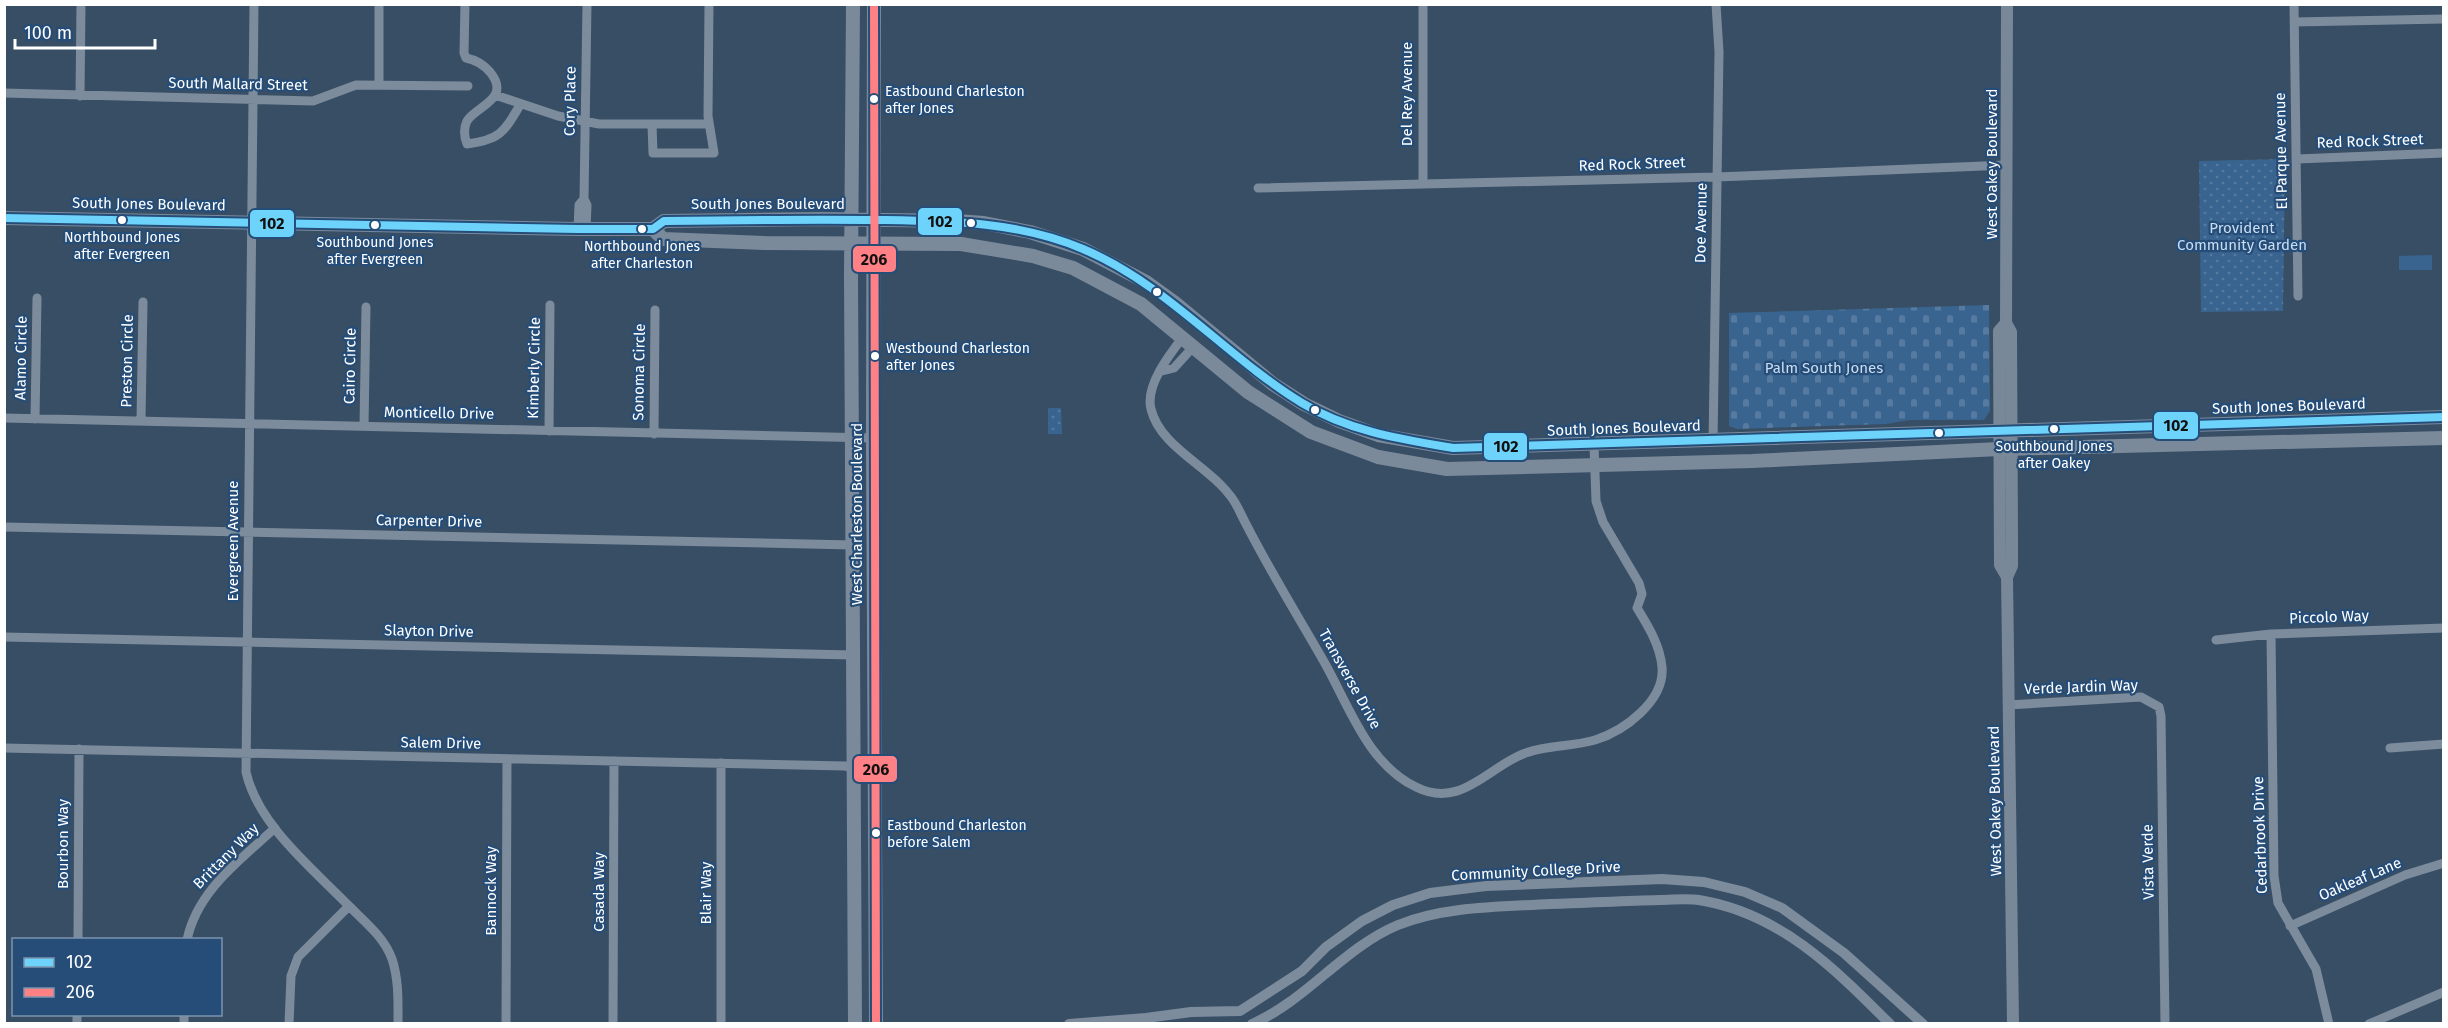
<svg xmlns="http://www.w3.org/2000/svg" width="2448" height="1028" font-family="'Fira Sans',sans-serif">
  <style>
    .grass { fill: url(#grass-dots) }
    .cemetery { fill: url(#cemetery-stones) }
    .pitch { fill: #39648f }
    .lines { fill: none; stroke-linecap: round; stroke-linejoin: round }
    .minor { stroke: #7c8c9c; stroke-width: 9 }
    .tertiary { stroke: #7c8c9c; stroke-width: 10 }
    .secondary { stroke: #788898; stroke-width: 12 }
    .primary { stroke: #7b8a9b; stroke-width: 14 }
    .bus-1-casing { stroke: #254d78; stroke-width: 12 }
    .bus-2-casing { stroke: #254d78; stroke-width: 12 }
    .bus-1 { stroke: #6dd3fa; stroke-width: 8 }
    .bus-2 { stroke: #ff8085; stroke-width: 8 }
    .bus-dot { fill: #fff; stroke: #254d78; stroke-width: 2 }
    .labels { text-anchor: middle; stroke-width: 4.5; stroke-linejoin: round; paint-order: stroke }
    .bus-label { font-size: 14px; fill: #fff; stroke: #254d78 }
    .street-label { font-size: 15px; fill: #fff; stroke: #254d78 }
    .park-label { font-size: 15px; fill: #cadef3; stroke: #254d78 }
    .line-badge { stroke: #254d78; stroke-width: 2 }
    .pale-badge-label { font-size: 16px; text-anchor: middle; font-weight: bold; fill: #111 }
  </style>
  <defs>
    <pattern id="grass-dots" width="8" height="8" patternUnits="userSpaceOnUse" patternTransform="scale(1.5)"><rect width="8" height="8" fill="#39648f"/><path d="M2 2h.1M6 6h.1" fill="none" stroke="#577ba0" stroke-width="1.8" stroke-linecap="round"/></pattern>
    <pattern id="cemetery-stones" width="16" height="16" patternUnits="userSpaceOnUse" patternTransform="scale(1.5)"><rect width="16" height="16" fill="#39648f"/><path d="M2 7V4a2 2 0 0 1 4 0v3zM10 15v-3a2 2 0 0 1 4 0v3z" fill="#577ba0"/></pattern>
  </defs>
  <rect width="100%" height="100%" fill="#384e65"/>
  <path class="grass" d="M2285 159 2283 311 2201 312 2199 161Z
    M1048 408H1061L1062 434H1048Z"/>
  <path class="cemetery" d="M1989 305 1990 411 1984 420H1910L1885 424 1737 429 1729 426V313Z"/>
  <path class="pitch" d="M2432 255V270H2399V256Z"/>
  <g class="lines">
    <path class="minor" d="M254 4 246 772C258 825 312 868 349 906 365 922 384 937 392 959 399 980 398 1002 398 1024
      M465 4 464 53 466 58C476 60 484 65 490 72 512 99 476 106 467 121 463 129 464 136 467 144 500 140 504 132 520 105
      M1423 4V183
      M2294 4 2298 296
      M2294 22 2444 19
      M379 85V4
      M4 93 313 101 356 85 468 86
      M495 95 558 116 599 124H709
      M80 96 81 4
      M652 125 653 153H714L708 116 709 4
      M2297 159 2444 153
      M1258 188 1717 177 2007 165
      M578 229 579 205 584 199
      M586 229 587 205 584 199 587 4
      M1183 337C1169 355 1145 386 1151 409 1161 451 1219 469 1238 508 1263 560 1294 609 1323 660 1348 703 1367 764 1416 787 1460 809 1486 769 1523 754 1545 745 1572 747 1595 740 1624 731 1665 701 1662 667 1660 645 1648 626 1637 608L1642 594 1639 583 1603 522 1596 501 1594 445
      M1162 371 1174 368 1194 346
      M4 418 873 438
      M35 419 37 298
      M141 421 143 302
      M364 426 366 307
      M549 431 550 305
      M654 434 655 310
      M1713 442 1719 52 1716 4
      M4 527 853 545
      M2271 634 2274 876 2278 903 2316 969 2329 1024
      M4 637 853 655
      M2216 640 2271 634 2444 628
      M2008 705 2141 697 2159 707 2161 716 2165 1024
      M4 748 845 766 875 773
      M2390 748 2444 744
      M2290 926 2405 875 2444 863
      M78 940 79 749
      M187 940C197 891 240 860 275 828
      M77 1024V1014
      M184 1024V1014
      M289 1024 291 976 298 957 349 906
      M506 1024 507 759
      M613 1024 614 761
      M721 1024V763
      M2369 1024 2444 992"/>
    <path class="tertiary" d="M1069 1024 1146 1018 1191 1012 1240 1011 1302 971 1326 947 1362 921 1393 905 1430 893 1486 886 1662 879 1704 882 1745 892 1782 908 1844 953 1923 1024
      M1252 1024C1307 1000 1343 948 1398 925 1445 906 1499 907 1550 904 1586 903 1622 901 1659 900 1672 900 1687 898 1699 900 1780 913 1835 969 1890 1024"/>
    <path class="secondary" d="M2007 4 2006 323 2011 332 2012 535V566L2007 577 2013 1024
      M2006 323 1999 331 2000 565 2007 577"/>
    <path class="primary" d="M853 4 851 276 855 1024
      M874 4 873 438 876 1024
      M4 218 578 229H653L664 221 822 219 956 221 984 223 1030 232 1083 249 1146 282 1175 303 1273 384 1304 404 1339 421 1378 435 1453 448 2444 417
      M653 229 663 239 765 243 961 244 1033 256 1073 268 1141 304 1248 392 1311 432 1378 457 1447 469 1752 461 1999 449 2444 438"/>
    <defs>
      <path id="bus-1" d="M4 218 578 229H653L664 221C735 220 806 219 878 220 948 221 1017 221 1083 249 1168 285 1225 356 1302 403 1348 431 1400 439 1453 448L2444 417"/>
      <path id="bus-2" d="M874 4 876 1024"/>
    </defs>
    <use href="#bus-1" class="bus-1-casing"/>
    <use href="#bus-2" class="bus-2-casing"/>
    <use href="#bus-1" class="bus-1"/>
    <use href="#bus-2" class="bus-2"/>
  </g>
  <g class="bus-dot">
    <circle cx="874" cy="99" r="5"/>
    <circle cx="122" cy="220" r="5"/>
    <circle cx="971" cy="223" r="5"/>
    <circle cx="375" cy="225" r="5"/>
    <circle cx="642" cy="229" r="5"/>
    <circle cx="1157" cy="292" r="5"/>
    <circle cx="875" cy="356" r="5"/>
    <circle cx="1315" cy="410" r="5"/>
    <circle cx="2054" cy="429" r="5"/>
    <circle cx="1939" cy="433" r="5"/>
    <circle cx="876" cy="833" r="5"/>
  </g>
  <g class="labels">
    <g class="bus-label">
      <text x="885" y="96" text-anchor="start">Eastbound Charleston<tspan x="885" dy="17">after Jones</tspan></text>
      <text x="122" y="242">Northbound Jones<tspan x="122" dy="17">after Evergreen</tspan></text>
      <text x="375" y="247">Southbound Jones<tspan x="375" dy="17">after Evergreen</tspan></text>
      <text x="642" y="251">Northbound Jones<tspan x="642" dy="17">after Charleston</tspan></text>
      <text x="886" y="353" text-anchor="start">Westbound Charleston<tspan x="886" dy="17">after Jones</tspan></text>
      <text x="2054" y="451">Southbound Jones<tspan x="2054" dy="17">after Oakey</tspan></text>
      <text x="887" y="830" text-anchor="start">Eastbound Charleston<tspan x="887" dy="17">before Salem</tspan></text>
    </g>
    <g class="street-label">
      <text transform="translate(238 84) rotate(1)" y="5">South Mallard Street</text>
      <text transform="translate(1407 94) rotate(-90)" y="5">Del Rey Avenue</text>
      <text transform="translate(570 101) rotate(-89)" y="5">Cory Place</text>
      <text transform="translate(2370 141) rotate(-2)" y="5">Red Rock Street</text>
      <text transform="translate(2281 151) rotate(-91)" y="5">El Parque Avenue</text>
      <text transform="translate(1632 164) rotate(-2)" y="5">Red Rock Street</text>
      <text transform="translate(1992 164) rotate(-90)" y="5">West Oakey Boulevard</text>
      <text transform="translate(149 204) rotate(1)" y="5">South Jones Boulevard</text>
      <text x="768" y="209">South Jones Boulevard</text>
      <text transform="translate(1701 223) rotate(-89)" y="5">Doe Avenue</text>
      <text transform="translate(21 358) rotate(-89)" y="5">Alamo Circle</text>
      <text transform="translate(127 361) rotate(-89)" y="5">Preston Circle</text>
      <text transform="translate(350 366) rotate(-89)" y="5">Cairo Circle</text>
      <text transform="translate(534 368) rotate(-89)" y="5">Kimberly Circle</text>
      <text transform="translate(639 372) rotate(-89)" y="5">Sonoma Circle</text>
      <text transform="translate(2289 406) rotate(-2)" y="5">South Jones Boulevard</text>
      <text transform="translate(439 413) rotate(1)" y="5">Monticello Drive</text>
      <text transform="translate(1624 428) rotate(-2)" y="5">South Jones Boulevard</text>
      <text transform="translate(857 514) rotate(-90)" y="5">West Charleston Boulevard</text>
      <text transform="translate(429 521) rotate(1)" y="5">Carpenter Drive</text>
      <text transform="translate(233 541) rotate(-90)" y="5">Evergreen Avenue</text>
      <text transform="translate(2329 617) rotate(-2)" y="5">Piccolo Way</text>
      <text transform="translate(429 631) rotate(1)" y="5">Slayton Drive</text>
      <text transform="translate(1350 679) rotate(61)" y="5">Transverse Drive</text>
      <text transform="translate(2081 687) rotate(-2)" y="5">Verde Jardin Way</text>
      <text transform="translate(441 743) rotate(1)" y="5">Salem Drive</text>
      <text transform="translate(1995 801) rotate(-91)" y="5">West Oakey Boulevard</text>
      <text transform="translate(2260 835) rotate(-92)" y="5">Cedarbrook Drive</text>
      <text transform="translate(63 844) rotate(-90)" y="5">Bourbon Way</text>
      <text transform="translate(226 856) rotate(-45)" y="5">Brittany Way</text>
      <text transform="translate(2148 862) rotate(-91)" y="5">Vista Verde</text>
      <text transform="translate(1536 871) rotate(-3)" y="5">Community College Drive</text>
      <text transform="translate(2360 879) rotate(-23)" y="5">Oakleaf Lane</text>
      <text transform="translate(491 891) rotate(-90)" y="5">Bannock Way</text>
      <text transform="translate(599 892) rotate(-90)" y="5">Casada Way</text>
      <text transform="translate(706 893) rotate(-90)" y="5">Blair Way</text>
    </g>
    <g class="park-label">
      <text x="2242" y="233">Provident<tspan x="2242" dy="17">Community Garden</tspan></text>
      <text x="1824" y="373">Palm South Jones</text>
    </g>
  </g>
  <g class="line-badge">
    <rect x="917" y="207" width="46" height="29" rx="6" fill="#6dd3fa"/>
    <rect x="249" y="209" width="46" height="29" rx="6" fill="#6dd3fa"/>
    <rect x="852" y="245" width="45" height="28" rx="6" fill="#ff8085"/>
    <rect x="2153" y="411" width="46" height="29" rx="6" fill="#6dd3fa"/>
    <rect x="1483" y="432" width="45" height="29" rx="6" fill="#6dd3fa"/>
    <rect x="853" y="755" width="45" height="28" rx="6" fill="#ff8085"/>
  </g>
  <g class="pale-badge-label">
    <text x="940" y="227">102</text>
    <text x="272" y="229">102</text>
    <text x="874" y="265">206</text>
    <text x="2176" y="431">102</text>
    <text x="1506" y="452">102</text>
    <text x="876" y="775">206</text>
  </g>
  <rect width="2448" height="1028" fill="none" stroke="#ffffff" stroke-width="12"/>
  <rect x="12" y="938" width="210" height="78" fill="#254d78" stroke="#7c94ae" stroke-width="1.5"/>
  <rect x="24" y="958" width="30" height="9" fill="#6dd3fa" stroke="#7c94ae" stroke-width="1.5"/>
  <text x="66" y="968" font-size="18" fill="#ffffff">102</text>
  <rect x="24" y="988" width="30" height="9" fill="#ff8085" stroke="#7c94ae" stroke-width="1.5"/>
  <text x="66" y="998" font-size="18" fill="#ffffff">206</text>
  <path d="M15 39v9h140v-9" fill="none" stroke="#ffffff" stroke-width="3"/>
  <text x="24" y="39" font-size="18" fill="#ffffff" stroke="#254d78" stroke-width="4.5" paint-order="stroke">100 m</text>
</svg>
